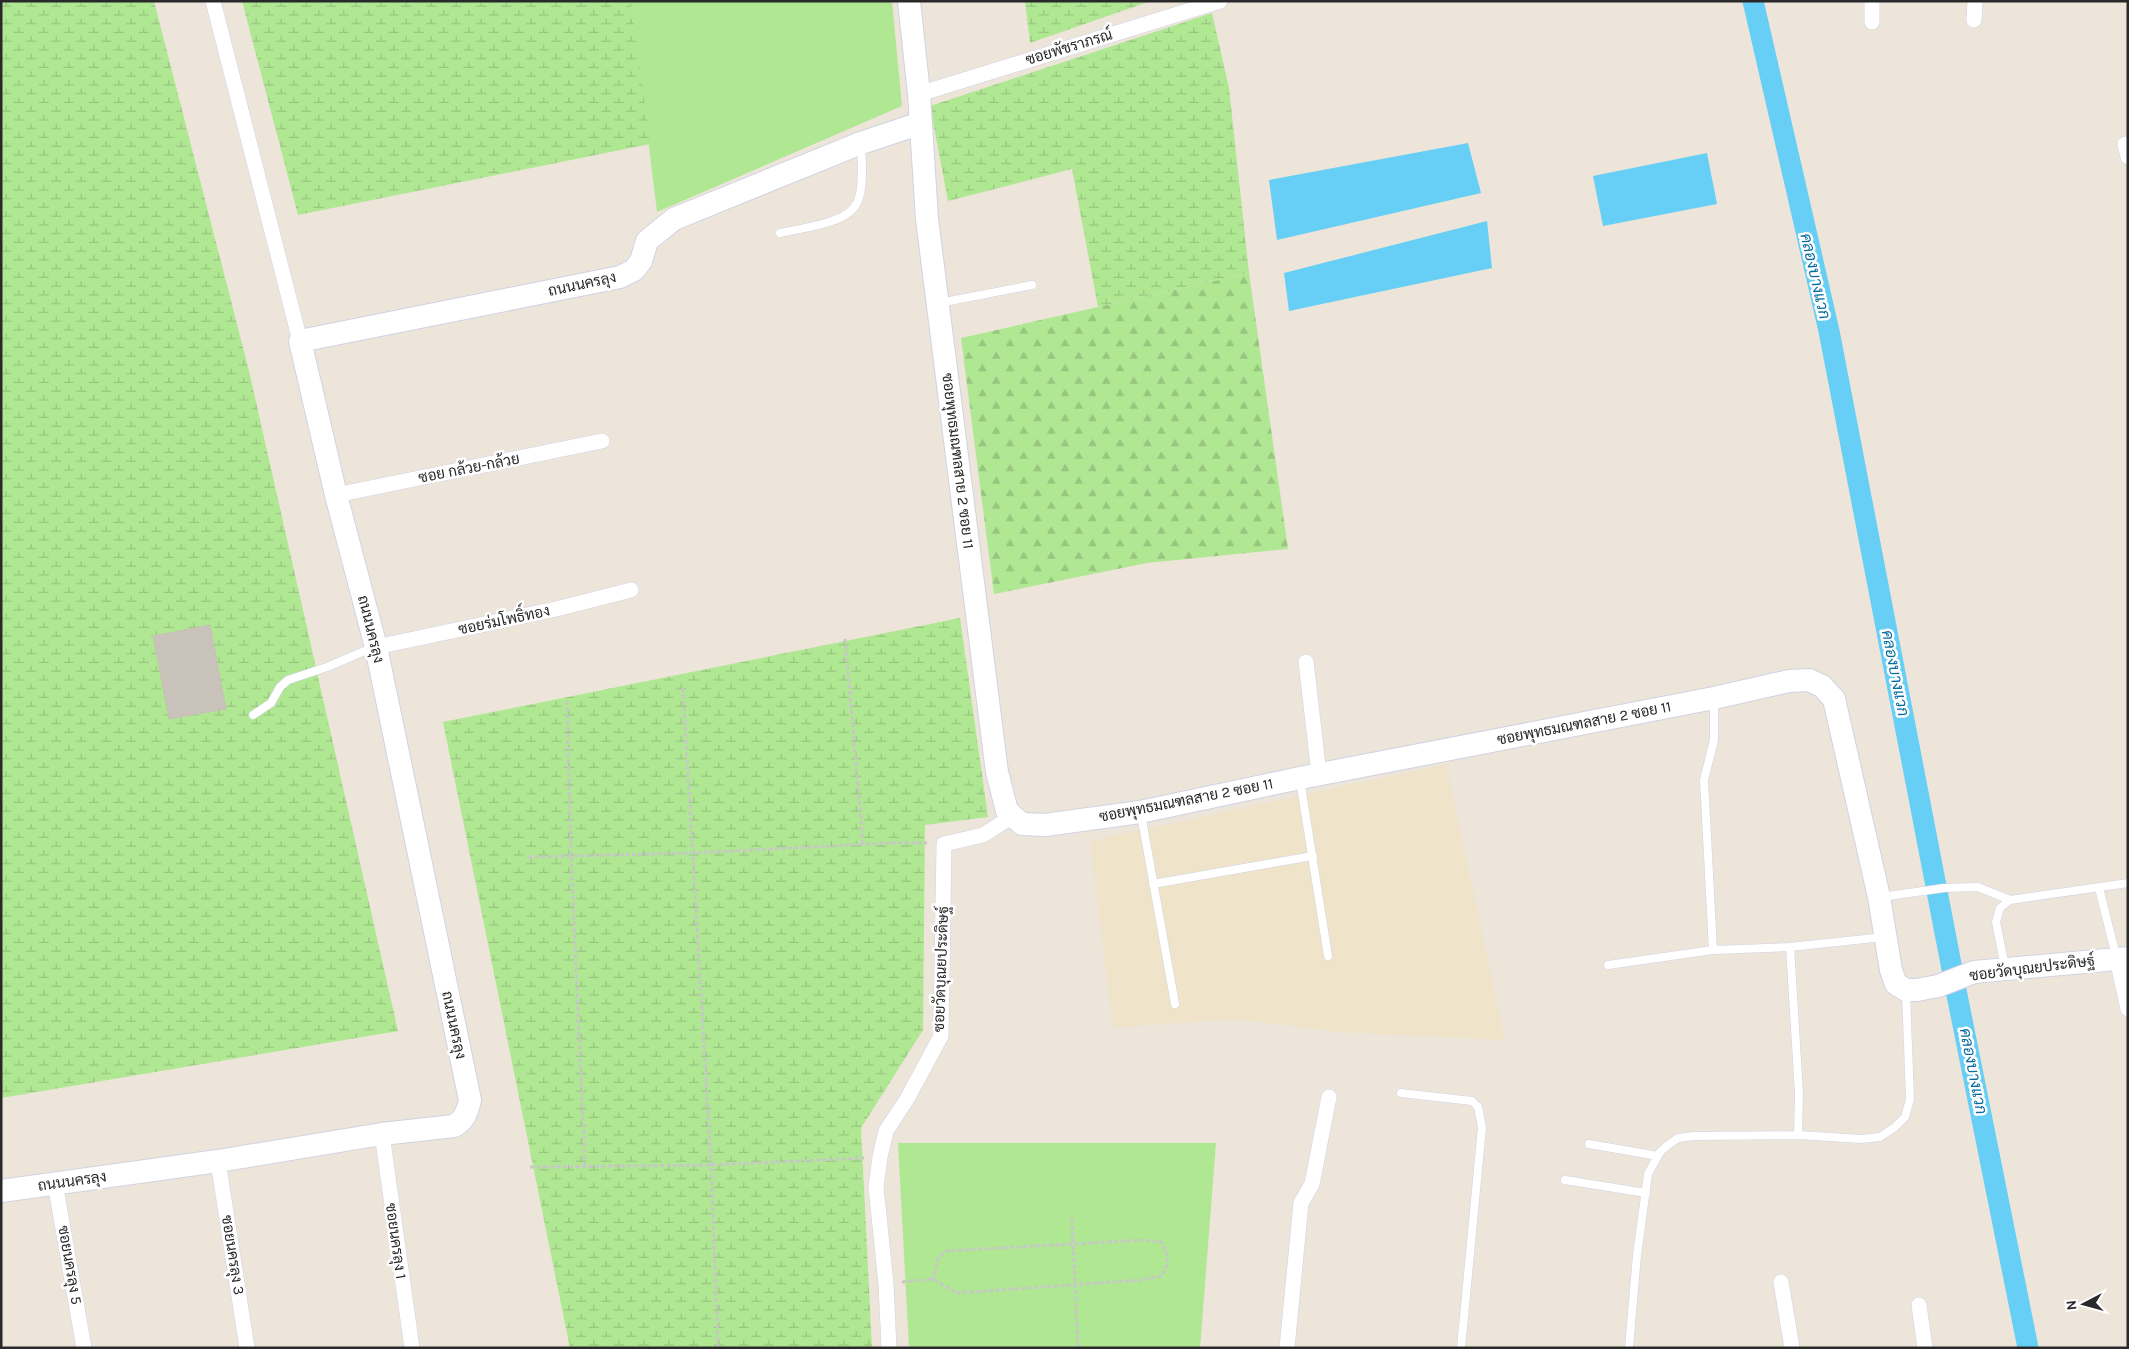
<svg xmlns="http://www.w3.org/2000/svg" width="2129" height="1349" font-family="Karla,Sarabun,sans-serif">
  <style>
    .education { fill: #efe3c9 }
    .grass { fill: #b0e793 }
    .forest { fill: url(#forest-firs) }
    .wetland { fill: url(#wetland-marsh) }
    .water { fill: #67cff5 }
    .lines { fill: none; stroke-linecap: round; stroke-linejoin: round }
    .canal { stroke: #67cff5; stroke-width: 21 }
    .building { fill: #c8c2ba; stroke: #c8c1b4 }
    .lane-casing { stroke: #d0d3e3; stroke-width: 9 }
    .street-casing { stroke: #d0d3e3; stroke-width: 16 }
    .secondary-casing { stroke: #d0d3e3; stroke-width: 24 }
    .path { stroke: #c7c7c7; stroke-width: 3; stroke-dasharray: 4 2.5; stroke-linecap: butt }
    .lane { stroke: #fff; stroke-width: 8 }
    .street { stroke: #fff; stroke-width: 15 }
    .secondary { stroke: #fff; stroke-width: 22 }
    .labels { text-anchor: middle; stroke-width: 5; stroke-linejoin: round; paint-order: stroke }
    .street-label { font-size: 15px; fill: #292929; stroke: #fff }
    .water-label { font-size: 16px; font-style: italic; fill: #066ca1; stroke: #fff }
  </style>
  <defs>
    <pattern id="forest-firs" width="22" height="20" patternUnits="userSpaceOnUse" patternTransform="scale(1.25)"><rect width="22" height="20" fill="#b0e793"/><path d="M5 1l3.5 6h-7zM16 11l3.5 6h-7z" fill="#97c67f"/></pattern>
    <pattern id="wetland-marsh" width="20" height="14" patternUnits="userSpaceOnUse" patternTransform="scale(1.25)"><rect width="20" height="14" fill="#b0e793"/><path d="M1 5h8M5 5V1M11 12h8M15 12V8" fill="none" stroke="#97c67f"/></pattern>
  </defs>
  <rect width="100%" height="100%" fill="#ede5da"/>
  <path class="education" d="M1446 764 1505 1040 1337 1032 1234 1019 1113 1028 1090 841Z"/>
  <path class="grass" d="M631 1H892L902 106 657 212Z
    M898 1143H1216L1200 1348H909Z"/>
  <path class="forest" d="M1249 273 1288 549 1147 563 994 594 961 338Z"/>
  <path class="wetland" d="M1 1H154L249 371 398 1031 1 1098Z
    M242 1H631L650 144 298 215Z
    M1025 1H1151L1030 43Z
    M1212 13 1229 88 1249 273 1098 307 1072 169 948 201 930 106Z
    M960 618 988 817 925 825 923 1030 861 1128 872 1348H570L443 722Z"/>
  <path class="water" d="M1468 143 1481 193 1277 240 1269 180Z
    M1707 153 1717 204 1603 226 1593 176Z
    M1487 221 1492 268 1289 311 1284 273Z"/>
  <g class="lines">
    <path class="canal" d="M1753 1 1829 331 1957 995 2028 1348"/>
  </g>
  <path class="building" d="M210 625 226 709 169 719 153 636Z"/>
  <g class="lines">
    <defs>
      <path id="lane" d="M780 233C801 228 847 224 857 203 864 189 862 161 861 146
        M939 303 1032 285
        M1714 701V740L1704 780 1713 950 1790 947 1799 1093 1798 1135
        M253 715 271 703 280 687 288 680 327 667 374 647
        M1300 780 1328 956
        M1141 814 1175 1004
        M1153 884 1313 856
        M2099 888 2116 956
        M1881 897 1944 888 1978 887 2010 900
        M1790 947 1884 937
        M1608 965 1713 950
        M2005 967 1996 922 2000 908 2010 900 2128 883
        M1401 1093 1472 1101 1478 1107 1482 1127 1461 1348
        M1589 1144 1658 1156
        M1565 1180 1646 1193
        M1629 1348 1637 1255 1648 1174 1660 1152 1668 1145 1678 1138 1693 1136 1798 1135 1861 1139 1880 1137 1895 1127 1905 1117 1910 1099 1906 992"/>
      <path id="street" d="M213 1 300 341
        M1974 20 1975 1
        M1872 22V1
        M919 94 1220 1
        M2125 144 2128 157
        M336 495 602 441
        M376 647 556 609 631 590
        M1306 662 1319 774
        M2117 959 2128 1009
        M382 1134 412 1348
        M218 1161 247 1348
        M55 1183 84 1348
        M1781 1282 1792 1348
        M1919 1305 1925 1348
        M889 1348 886 1284 876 1187 880 1157 886 1131 907 1099 941 1036 944 844 983 835 1013 816
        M1287 1348 1301 1203 1312 1184 1329 1097"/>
      <path id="secondary" d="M909 1 919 94 927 219 997 772 1007 811 1022 824 1045 825 1140 812 1300 778 1714 698 1789 681 1809 680 1822 686 1834 699 1879 897 1891 970 1896 984 1906 990H1917L1938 986 1974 972 2128 958
        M1 1191 218 1161 382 1134 454 1126C465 1120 467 1112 470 1100L376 647 336 495 300 341 620 277 634 270 641 261 647 241 674 219 861 143 921 123"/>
    </defs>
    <use href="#lane" class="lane-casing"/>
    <use href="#street" class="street-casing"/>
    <use href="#secondary" class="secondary-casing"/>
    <path class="path" d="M845 639 863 844
      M683 688 711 1165 718 1348
      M567 701 571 855 585 1166
      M528 857 694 853 889 843H927
      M530 1167 711 1165 864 1158
      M1072 1219 1078 1348
      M902 1282 933 1279 957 1293 1141 1280 1162 1276C1169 1263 1170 1254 1161 1242L1143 1240 946 1251 938 1258 933 1279"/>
    <use href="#lane" class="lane"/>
    <use href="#street" class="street"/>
    <use href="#secondary" class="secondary"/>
  </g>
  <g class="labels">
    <g class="street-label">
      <text transform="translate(1069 47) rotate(-17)" y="5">ซอยพัชราภรณ์</text>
      <text transform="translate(582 284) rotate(-12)" y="5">ถนนนครลุง</text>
      <text transform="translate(958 461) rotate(83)" y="5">ซอยพุทธมณฑลสาย 2 ซอย 11</text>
      <text transform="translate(469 468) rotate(-11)" y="5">ซอย กล้วย-กล้วย</text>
      <text transform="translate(504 620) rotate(-12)" y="5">ซอยร่มโพธิ์ทอง</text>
      <text transform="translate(371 629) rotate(76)" y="5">ถนนนครลุง</text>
      <text transform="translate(1584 723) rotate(-11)" y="5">ซอยพุทธมณฑลสาย 2 ซอย 11</text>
      <text transform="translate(1186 800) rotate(-11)" y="5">ซอยพุทธมณฑลสาย 2 ซอย 11</text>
      <text transform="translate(2032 968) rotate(-7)" y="5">ซอยวัดบุณยประดิษฐ์</text>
      <text transform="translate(941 969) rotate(-88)" y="5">ซอยวัดบุณยประดิษฐ์</text>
      <text transform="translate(454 1025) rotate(78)" y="5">ถนนนครลุง</text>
      <text transform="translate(72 1181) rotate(-8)" y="5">ถนนนครลุง</text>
      <text transform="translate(396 1241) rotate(82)" y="5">ซอยนครลุง 1</text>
      <text transform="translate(233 1255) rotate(81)" y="5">ซอยนครลุง 3</text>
      <text transform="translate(70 1265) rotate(80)" y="5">ซอยนครลุง 5</text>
    </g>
    <g class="water-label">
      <text transform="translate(1816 276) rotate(77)" y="6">คลองบางแวก</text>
      <text transform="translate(1896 673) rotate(79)" y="6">คลองบางแวก</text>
      <text transform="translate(1974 1071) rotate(79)" y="6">คลองบางแวก</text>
    </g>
  </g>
  <rect width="2129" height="1349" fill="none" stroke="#292929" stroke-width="5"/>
  <g transform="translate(2084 1304) rotate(264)" stroke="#ffffff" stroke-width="4" paint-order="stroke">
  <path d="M0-4L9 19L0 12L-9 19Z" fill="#292929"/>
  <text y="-8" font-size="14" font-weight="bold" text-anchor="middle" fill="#292929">N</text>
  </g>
</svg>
